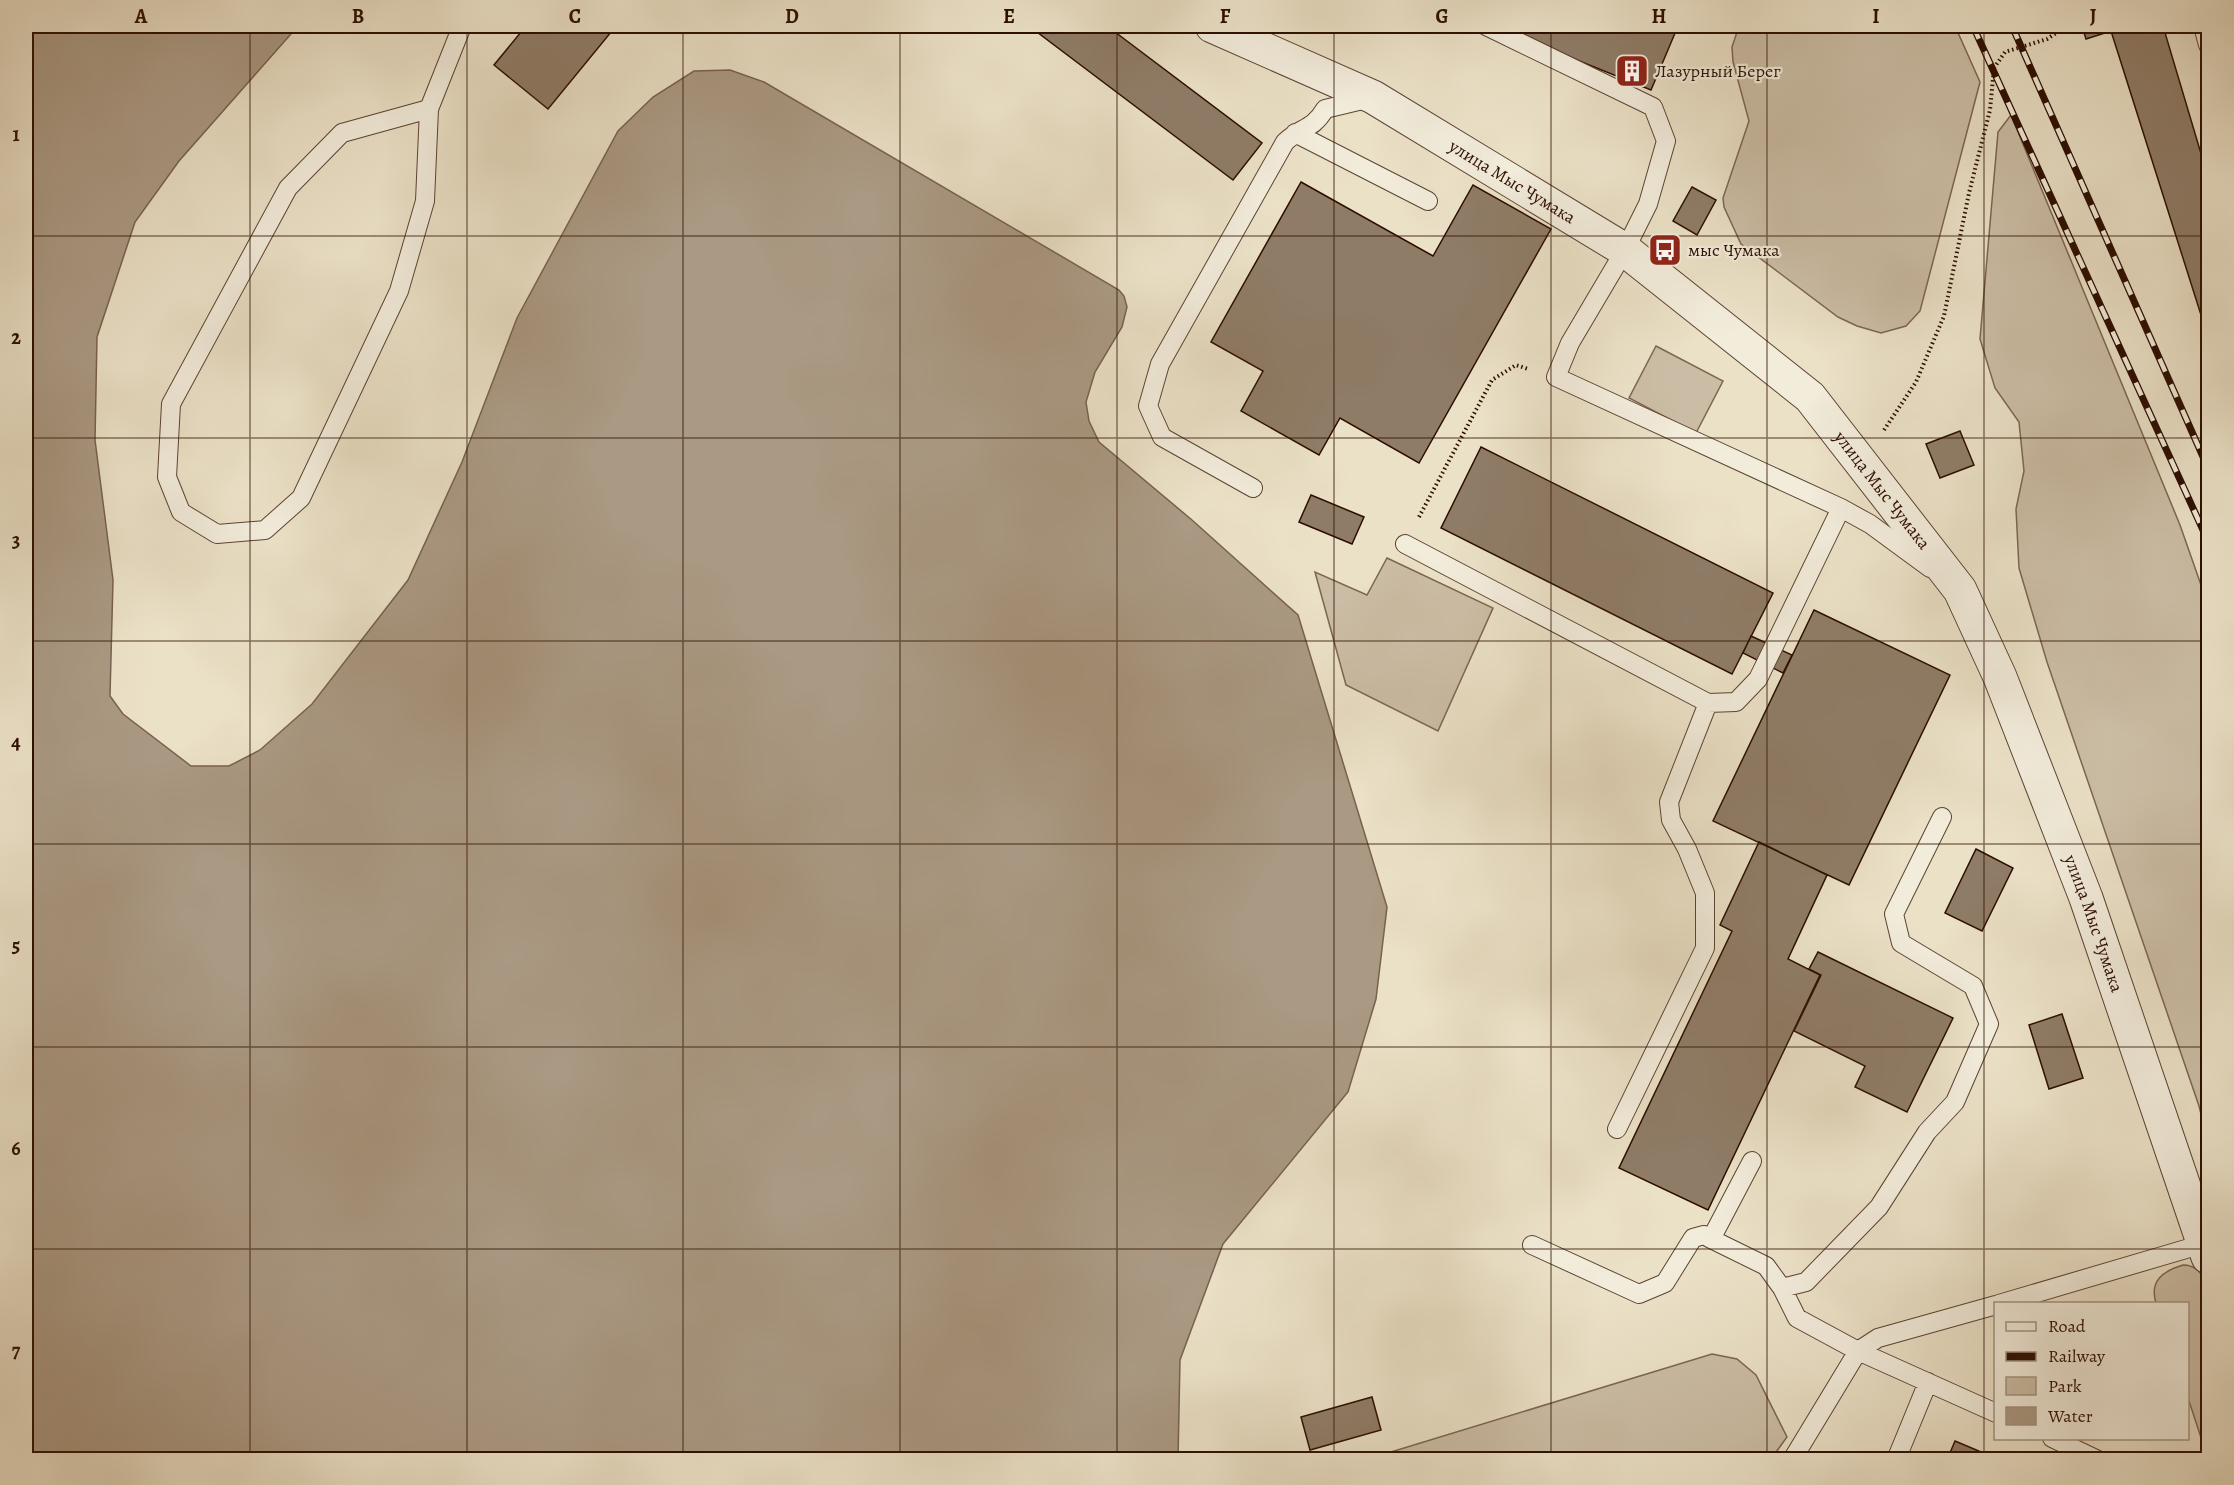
<svg xmlns="http://www.w3.org/2000/svg" width="2234" height="1485" font-family="Alegreya,serif">
  <style>
    .green { fill: #cbbda5; stroke: #7c6652; stroke-width: 1.5 }
    .water { fill: #aa9983; stroke: #78614f; stroke-width: 1.5 }
    .building { fill: #8f7c67; stroke: #2c0e00; stroke-width: 1.5 }
    .lines { fill: none; stroke-linecap: round; stroke-linejoin: round }
    .service-casing { stroke: #5c4332; stroke-width: 20 }
    .tertiary-casing { stroke: #5c4332; stroke-width: 35 }
    .path { stroke: #2c0e00; stroke-width: 4; stroke-dasharray: 1.5 3; stroke-linecap: butt }
    .service { stroke: #f2ecdb; stroke-width: 18 }
    .tertiary { stroke: #f2ecdb; stroke-width: 33 }
    .rail-casing { stroke: #2c0e00; stroke-width: 7 }
    .rail { stroke: #f2ecdb; stroke-width: 4.5; stroke-dasharray: 14; stroke-linecap: butt }
    .grid { fill: none; stroke: #2c0e00; stroke-width: 1.5; stroke-opacity: 0.55 }
    .labels { text-anchor: middle; stroke-width: 4.5; stroke-linejoin: round; paint-order: stroke }
    .poi-label { font-size: 18px; fill: #2c0e00; stroke: #f2ecdb; text-anchor: start }
    .street-label { font-size: 18px; fill: #2c0e00; stroke: #f2ecdb }
    .neatline { fill: none; stroke: #2c0e00; stroke-width: 2 }
    .grid-label { font-size: 20px; text-anchor: middle; font-weight: bold; fill: #2c0e00 }
  </style>
  <rect width="100%" height="100%" fill="#ebe1c7"/>
  <filter id="stains"><feTurbulence type="fractalNoise" baseFrequency=".00333" numOctaves="4"/><feColorMatrix values="0 0 0 0 .2 0 0 0 0 .09 0 0 0 0 .02 0 0 0 .5 -.17"/></filter>
  <radialGradient id="worn" r=".72"><stop offset=".6" stop-color="#630" stop-opacity="0"/><stop offset="1" stop-color="#630" stop-opacity=".3"/></radialGradient>
  <path class="green" d="M1739 26H1955L1980 82 1920 311 1906 326 1881 333 1857 326 1838 317 1741 244 1724 207 1723 198 1749 121 1733 62 1732 47Z
    M2011 115 2180 525 2208 605V1142L2199 1106 2047 662 2019 568 2016 509 2024 471 2019 422 1995 388 1980 339 1998 132Z
    M1656 346 1723 381 1696 433 1629 398Z
    M1387 558 1493 608 1438 731 1346 685 1315 572 1367 595Z
    M2183 1265C2197 1265 2202 1275 2208 1285V1459L2188 1398V1304L2156 1303C2149 1281 2163 1271 2183 1265Z
    M1712 1354 1737 1359 1756 1375 1787 1437 1771 1459H1368Z"/>
  <path class="water" d="M26 26H298L179 161 135 222 97 337 95 440 113 580 110 696 123 714 191 766H229L260 750 312 704 408 580 462 462 517 318 618 131 653 97 694 71 730 70 764 82 1119 290 1124 296 1127 307 1122 327 1095 372 1086 402 1089 421 1099 442 1192 520 1298 615 1387 907 1376 999 1348 1092 1223 1244 1180 1360 1178 1459H26Z"/>
  <path class="building" d="M526 26H616L548 109 494 65Z
    M1029 26H1107L1262 143 1233 180Z
    M1493 26H1678L1651 90Z
    M2082 26H2163L2208 177V337L2111 31 2086 39Z
    M1301 182 1433 256 1473 185 1551 229 1419 463 1340 418 1319 455 1241 411 1263 371 1211 342Z
    M1692 187 1716 200 1697 235 1673 221Z
    M1960 431 1974 465 1940 478 1926 444Z
    M1481 447 1773 593 1732 674 1441 528Z
    M1311 495 1364 517 1352 544 1299 522Z
    M1814 610 1950 675 1849 885 1713 821Z
    M1751 636 1792 655 1783 673 1743 653Z
    M1759 842 1827 875 1788 959 1820 975 1708 1210 1619 1168 1732 931 1720 925Z
    M1976 849 2013 868 1982 931 1945 913Z
    M1818 952 1953 1018 1907 1112 1855 1087 1865 1066 1794 1031 1821 975 1809 969Z
    M2062 1014 2083 1078 2049 1089 2029 1025Z
    M1372 1397 1381 1430 1310 1450 1301 1417Z
    M1955 1441 2000 1460H1947Z"/>
  <g class="lines">
    <defs>
      <path id="service" d="M1486 26 1653 107 1666 141 1648 204 1625 250 1570 343 1556 377 1841 508 1870 524 1930 568
        M2203 26 2208 45
        M429 109 342 133 288 188 171 404 167 477 181 512 217 534 265 530 301 498 399 291 425 201 429 109 462 26
        M1295 133 1428 201
        M1253 488 1162 437 1148 406 1160 364 1285 142C1302 126 1312 131 1325 109L1371 98
        M1405 544 1708 703 1736 702 1758 679 1841 508
        M1617 1129 1705 948V893L1687 849 1671 820 1669 802 1708 703
        M1752 1161 1711 1239 1766 1266 1782 1288 1797 1318 1858 1351 1878 1338 1996 1305
        M1532 1245 1639 1294 1665 1283 1693 1238 1704 1235 1711 1239
        M1782 1288 1806 1282 1879 1207 1927 1132 1955 1102 1989 1024 1973 986 1901 943 1894 914 1942 817
        M1999 1304 2203 1244
        M2052 1438 2098 1460
        M1792 1460 1858 1351 1996 1413
        M1896 1460 1928 1382"/>
      <g id="tertiary">
        <path id="s1" d="M1212 26 1373 97 1625 250 1810 397 1960 590 2000 677 2086 898 2208 1257"/>
      </g>
    </defs>
    <use href="#service" class="service-casing"/>
    <use href="#tertiary" class="tertiary-casing"/>
    <path class="path" d="M1884 430 1916 382 1944 316 1969 193 1990 110 1994 68 2005 52 2047 39 2067 26
      M1419 517 1492 380 1516 365 1528 369"/>
    <use href="#service" class="service"/>
    <use href="#tertiary" class="tertiary"/>
    <defs>
      <path id="rail" d="M1973 26 2208 541
        M2012 26 2208 468"/>
    </defs>
    <use href="#rail" class="rail-casing"/>
    <use href="#rail" class="rail"/>
  </g>
  <path class="grid" d="M250 26V1460M467 26V1460M683 26V1460M900 26V1460M1117 26V1460M1334 26V1460M1551 26V1460M1767 26V1460M1984 26V1460M26 236H2208M26 438H2208M26 641H2208M26 844H2208M26 1047H2208M26 1249H2208"/>
  <defs>
    <symbol id="building-square" viewBox="-11 -11 22 22"><rect x="-9" y="-9" width="18" height="18" rx="4" fill="#8f2418" stroke="#f2ecdb"/><path d="M-4-6H4V6H1V3H-1V6H-4ZM-2.5-4.3h1.7v1.8h-1.7ZM.8-4.3h1.7v1.8H.8ZM-2.5-1h1.7V.8h-1.7ZM.8-1h1.7V.8H.8Z" fill="#fff"/></symbol>
    <symbol id="bus-square" viewBox="-11 -11 22 22"><rect x="-9" y="-9" width="18" height="18" rx="4" fill="#8f2418" stroke="#f2ecdb"/><path d="M-5-6H5V4H4V6H2V4H-2V6H-4V4H-5ZM-3.5-4V0h7V-4ZM-3.5 1.2v1.5H-2V1.2ZM2 1.2v1.5H3.5V1.2Z" fill="#fff"/></symbol>
  </defs>
  <g fill-rule="evenodd">
    <use href="#building-square" x="1613" y="52" width="38" height="38"/>
    <use href="#bus-square" x="1646" y="231" width="38" height="38"/>
  </g>
  <g class="labels">
    <g class="poi-label">
      <text x="1655" y="77">Лазурный Берег</text>
      <text x="1688" y="256">мыс Чумака</text>
    </g>
    <g class="street-label">
      <text dy="6" stroke="none"><textPath href="#s1" startOffset="339">улица Мыс Чумака</textPath></text>
      <text dy="6" stroke="none"><textPath href="#s1" startOffset="825">улица Мыс Чумака</textPath></text>
      <text dy="6" stroke="none"><textPath href="#s1" startOffset="1311">улица Мыс Чумака</textPath></text>
    </g>
  </g>
  <rect width="2234" height="1485" fill="none" stroke="#ebe1c7" stroke-width="66"/>
  <rect x="1994" y="1302" width="195" height="138" fill="#f2ecdb" stroke="#a39383" stroke-width="1.5"/>
  <rect x="2006" y="1322" width="30" height="9" fill="#f2ecdb" stroke="#a39383" stroke-width="1.5"/>
  <text x="2048" y="1332" font-size="18" fill="#2c0e00">Road</text>
  <rect x="2006" y="1352" width="30" height="9" fill="#2c0e00" stroke="#a39383" stroke-width="1.5"/>
  <text x="2048" y="1362" font-size="18" fill="#2c0e00">Railway</text>
  <rect x="2006" y="1377" width="30" height="18" fill="#cbbda5" stroke="#a39383" stroke-width="1.5"/>
  <text x="2048" y="1392" font-size="18" fill="#2c0e00">Park</text>
  <rect x="2006" y="1407" width="30" height="18" fill="#aa9983" stroke="#a39383" stroke-width="1.5"/>
  <text x="2048" y="1422" font-size="18" fill="#2c0e00">Water</text>
  <rect x="33" y="33" width="2168" height="1419" class="neatline"/>
  <g class="grid-label">
    <text x="141" y="23">A</text>
    <text x="358" y="23">B</text>
    <text x="575" y="23">C</text>
    <text x="792" y="23">D</text>
    <text x="1009" y="23">E</text>
    <text x="1225" y="23">F</text>
    <text x="1442" y="23">G</text>
    <text x="1659" y="23">H</text>
    <text x="1876" y="23">I</text>
    <text x="2093" y="23">J</text>
    <text x="16" y="141">1</text>
    <text x="16" y="344">2</text>
    <text x="16" y="547">3</text>
    <text x="16" y="749">4</text>
    <text x="16" y="952">5</text>
    <text x="16" y="1155">6</text>
    <text x="16" y="1357">7</text>
  </g>
  <rect width="100%" height="100%" filter="url(#stains)"/>
  <rect width="100%" height="100%" fill="url(#worn)"/>
</svg>
